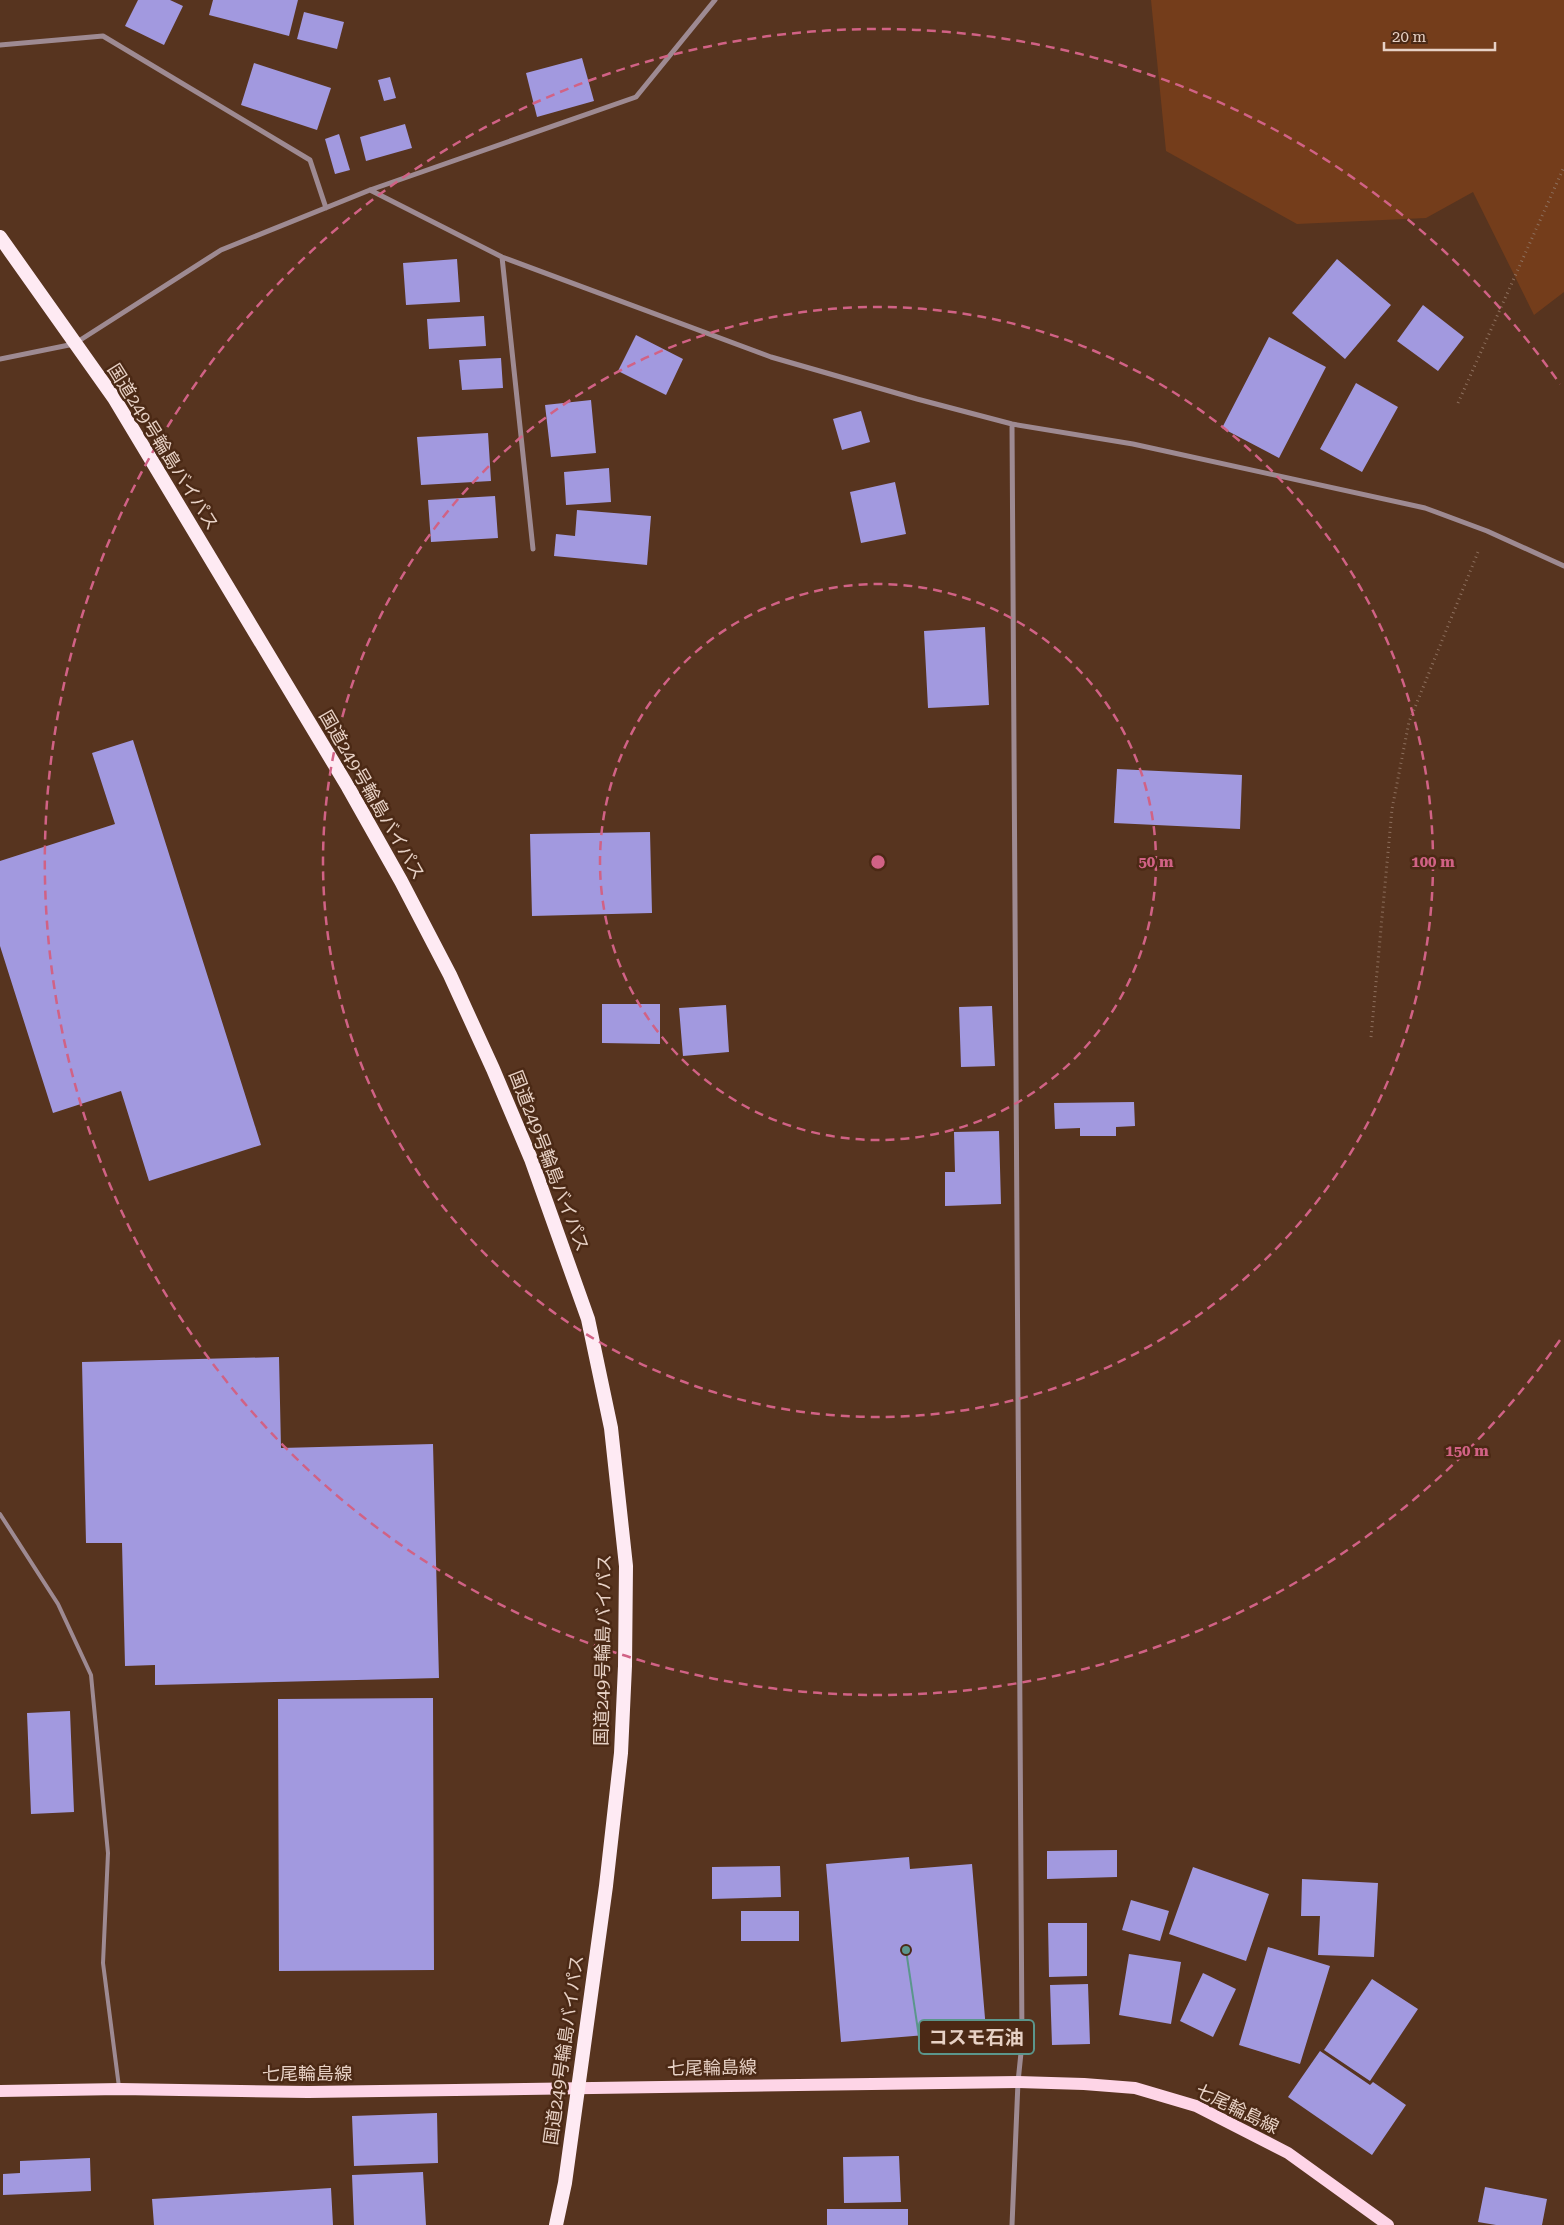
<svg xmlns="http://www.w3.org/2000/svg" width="1564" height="2225" font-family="'Roboto Serif','Noto Sans JP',serif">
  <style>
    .green { fill: #743d1b }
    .building { fill: #a299df }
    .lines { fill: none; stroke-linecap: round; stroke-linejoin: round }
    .path { stroke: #8d6f5d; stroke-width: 3; stroke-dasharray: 1 4; stroke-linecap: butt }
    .service { stroke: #9e8a92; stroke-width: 4 }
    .minor { stroke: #9e8a92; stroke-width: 5 }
    .primary { stroke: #fed5e7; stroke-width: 12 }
    .trunk { stroke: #feeaf3; stroke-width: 14 }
    .ring { fill: none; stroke: #d16285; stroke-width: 2.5; stroke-dasharray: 9 6 }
    .labels { text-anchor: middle; stroke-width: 5; stroke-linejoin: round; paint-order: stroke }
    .street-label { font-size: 18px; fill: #e7d1c5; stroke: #4b2915 }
    .centre { fill: #d16285; stroke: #4b2915; stroke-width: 2.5 }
    .ring-label { font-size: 15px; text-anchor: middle; font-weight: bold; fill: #d16285; stroke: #4b2915; stroke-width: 5; stroke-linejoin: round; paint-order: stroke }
    .leader { fill: none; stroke: #5b968c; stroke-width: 2 }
    .callout-dot { fill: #5b968c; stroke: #4b2915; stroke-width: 2 }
    .callout { fill: #4b2915; stroke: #5b968c; stroke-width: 2 }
    .callout-label { font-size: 19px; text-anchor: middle; font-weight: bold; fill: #e7d1c5 }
  </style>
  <rect width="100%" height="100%" fill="#57341f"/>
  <path class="green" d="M1151 0H1564V292L1534 315 1473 192 1426 218 1297 224 1166 151Z"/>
  <path class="building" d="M138 0H170L183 6 164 45 125 26Z
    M213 0H298L289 36 209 15Z
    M304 12 344 22 337 49 297 39Z
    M582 58 594 101 537 117 526 73Z
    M254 63 331 88 317 130 241 105Z
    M390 77 396 98 384 101 378 80Z
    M405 124 412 148 366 161 360 137Z
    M339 134 350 170 335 174 325 139Z
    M457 259 460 302 406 305 403 263Z
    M1337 259 1391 305 1345 359 1292 313Z
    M1423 305 1464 337 1438 371 1397 341Z
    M484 316 486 346 429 349 427 319Z
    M636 335 683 359 666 395 618 371Z
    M1269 337 1326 367 1279 458 1222 428Z
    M501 358 503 388 462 390 459 360Z
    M1356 383 1398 407 1362 472 1320 449Z
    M591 400 596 453 551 457 545 405Z
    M861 411 870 442 842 450 833 419Z
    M488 433 491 481 421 485 417 437Z
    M609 468 611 502 566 505 564 472Z
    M895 482 906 534 861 543 850 492Z
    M495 496 498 538 431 542 428 500Z
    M577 510 651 516 647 565 554 556 556 534 575 536Z
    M985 627 989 705 928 708 924 631Z
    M133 740 261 1145 149 1181 121 1091 53 1113 0 946V861L115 824 92 753Z
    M1117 769 1242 775 1240 829 1114 823Z
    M650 832 652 913 532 916 530 834Z
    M602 1004H660V1044L602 1043Z
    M726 1005 729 1052 683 1056 679 1008Z
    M992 1006 995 1066 961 1067 959 1007Z
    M1134 1102 1135 1126 1116 1127V1136H1080V1128L1055 1129 1054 1103Z
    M999 1131 1001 1204 945 1206V1172H955L954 1132Z
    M279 1357 281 1448 433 1444 439 1678 155 1685V1665L125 1666 122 1543H86L82 1362Z
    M433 1698 434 1970 279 1971 278 1699Z
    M70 1711 74 1812 31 1814 27 1713Z
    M1117 1850V1877L1047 1879V1851Z
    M909 1857 910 1869 972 1864 986 2030 841 2042 826 1864Z
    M780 1866 781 1897 712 1899V1867Z
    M1193 1867 1269 1894 1246 1961 1169 1934Z
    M1302 1879 1378 1883 1374 1957 1318 1955 1320 1916H1301Z
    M1131 1900 1169 1911 1160 1941 1122 1930Z
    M741 1911H799V1941H741Z
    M1048 1923H1087V1976L1049 1977Z
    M1268 1947 1330 1966 1300 2064 1239 2045Z
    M1129 1954 1181 1962 1171 2024 1119 2015Z
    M1203 1973 1236 1989 1213 2037 1180 2021Z
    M1372 1979 1418 2009 1370 2081 1324 2050Z
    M1088 1984 1090 2044 1052 2045 1050 1985Z
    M1320 2051 1370 2085 1373 2082 1406 2105 1372 2155 1288 2097Z
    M437 2113 438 2163 354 2166 352 2116Z
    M899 2156 901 2202 844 2203 843 2157Z
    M90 2158 91 2191 3 2195V2174L20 2173V2161Z
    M423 2172 426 2225H354L352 2175Z
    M1485 2187 1547 2199 1542 2225H1496L1478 2222Z
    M331 2188 333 2225H154L152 2199Z
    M827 2209H908V2225H827Z"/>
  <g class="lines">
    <path class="path" d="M1458 403 1564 167
      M1371 1037 1392 809 1409 722 1478 552"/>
    <path class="service" d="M0 1514 58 1604 91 1675 108 1853 103 1963 119 2087"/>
    <path class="minor" d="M0 45 103 36 310 160 326 208
      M370 190 502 257 771 357 917 399 1012 424 1133 444 1425 508 1487 531 1564 566
      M502 257 533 549
      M0 359 74 344 221 250 370 190 636 97 715 0
      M1012 2225 1018 2082 1022 2043 1012 424"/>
    <path class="primary" d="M0 2091 120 2089 308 2092 1018 2082 1084 2084 1135 2088 1196 2106 1288 2153 1388 2225"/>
    <path class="trunk" d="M0 237 114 398 348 787 401 881 450 975 493 1069 531 1159 588 1319 611 1428 626 1566 625 1666 621 1753 606 1886 565 2183 556 2225"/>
  </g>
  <g class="ring">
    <circle cx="878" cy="862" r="278"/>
    <circle cx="878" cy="862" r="555"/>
    <path d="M1560 1340A833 833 0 1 1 1560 384"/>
  </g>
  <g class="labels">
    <g class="street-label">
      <text transform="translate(163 447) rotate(58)" y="6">国道249号輪島バイパス</text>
      <text transform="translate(372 795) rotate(60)" y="6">国道249号輪島バイパス</text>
      <text transform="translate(549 1161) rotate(69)" y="6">国道249号輪島バイパス</text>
      <text transform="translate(603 1650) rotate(-89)" y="6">国道249号輪島バイパス</text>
      <text transform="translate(564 2050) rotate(-82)" y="6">国道249号輪島バイパス</text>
      <text transform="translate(712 2068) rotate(-1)" y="6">七尾輪島線</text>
      <text x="307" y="2080">七尾輪島線</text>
      <text transform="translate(1237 2109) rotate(26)" y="6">七尾輪島線</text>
    </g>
  </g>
  <circle cx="878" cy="862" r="8" class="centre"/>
  <g class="ring-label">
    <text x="1156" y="867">50 m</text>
    <text x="1433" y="867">100 m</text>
    <text x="1467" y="1456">150 m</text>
  </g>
  <path class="leader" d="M906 1950L919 2037"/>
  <circle class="callout-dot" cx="906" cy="1950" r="5"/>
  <rect class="callout" x="919" y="2020" width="115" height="34" rx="5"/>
  <g class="callout-label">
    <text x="976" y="2044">コスモ石油</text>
  </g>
  <path d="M1384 42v8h111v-8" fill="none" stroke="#e7d1c5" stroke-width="2.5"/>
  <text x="1392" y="42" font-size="15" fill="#e7d1c5" stroke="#4b2915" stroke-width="4" paint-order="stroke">20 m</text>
</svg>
